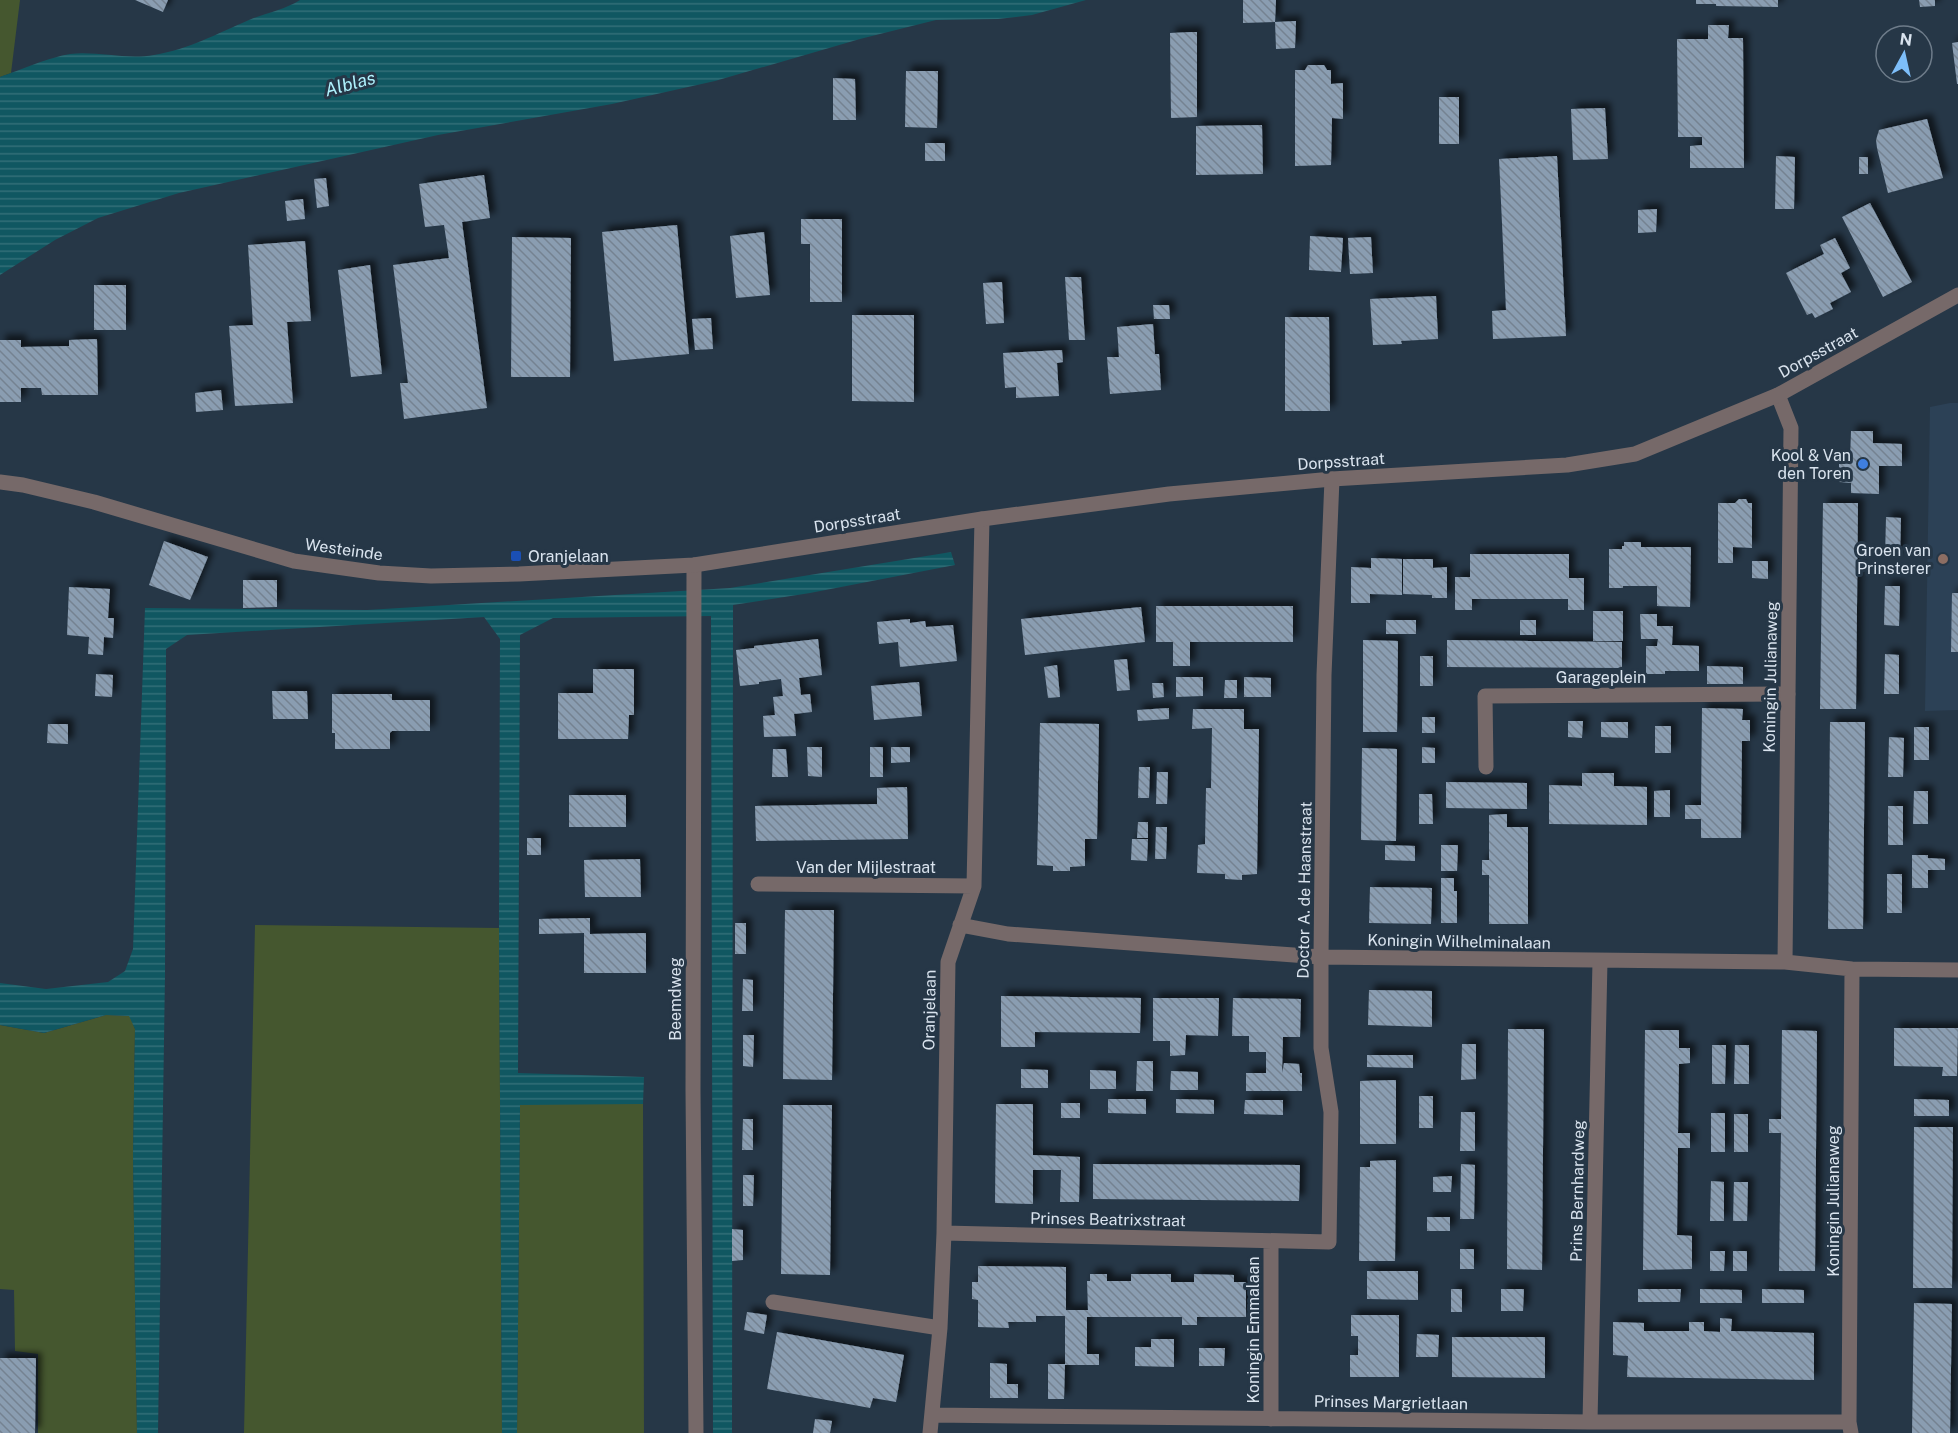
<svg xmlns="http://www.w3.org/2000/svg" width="1958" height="1433" font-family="'Public Sans',sans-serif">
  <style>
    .built { fill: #2c4156 }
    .grass { fill: #45572f }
    .water { fill: url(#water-rules) }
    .building { fill: url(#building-back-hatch); filter: url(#shadow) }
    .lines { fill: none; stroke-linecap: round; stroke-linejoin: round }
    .service { stroke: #766969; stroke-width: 15 }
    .minor { stroke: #766969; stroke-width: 15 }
    .tertiary { stroke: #766969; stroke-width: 15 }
    .shop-dot { fill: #3f7fe0; stroke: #263747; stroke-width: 2 }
    .transit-dot { fill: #1a4fb4; stroke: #263747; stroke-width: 2 }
    .education-dot { fill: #8d6e63; stroke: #263747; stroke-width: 2 }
    .labels { text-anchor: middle; stroke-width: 6; stroke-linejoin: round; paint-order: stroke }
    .street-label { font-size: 16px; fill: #d9e3ee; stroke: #263747 }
    .poi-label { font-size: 16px; fill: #d9e3ee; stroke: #263747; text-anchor: end }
    .water-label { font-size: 18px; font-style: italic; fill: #aef1fc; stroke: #263747 }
  </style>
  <defs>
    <pattern id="water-rules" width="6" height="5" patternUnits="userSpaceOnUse" patternTransform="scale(1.5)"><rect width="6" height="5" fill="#105761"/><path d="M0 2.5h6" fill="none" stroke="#326f78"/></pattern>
    <pattern id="building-back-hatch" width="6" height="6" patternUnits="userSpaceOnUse" patternTransform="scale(1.5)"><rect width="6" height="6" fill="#8a9db1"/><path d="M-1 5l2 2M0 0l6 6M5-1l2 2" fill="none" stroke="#748291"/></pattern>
    <filter id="shadow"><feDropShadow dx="5.5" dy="-5.5" stdDeviation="3" flood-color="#0009"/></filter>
  </defs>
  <rect width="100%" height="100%" fill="#263747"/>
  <path class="built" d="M1950 403H1958V710L1925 711 1930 407Z"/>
  <path class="grass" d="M0 0H20L11 73 0 77Z
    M255 925 499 928 502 1433H244Z
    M106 1015 130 1016 135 1029 133 1156 137 1433H38V1354L15 1351 14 1290 0 1289V1025L44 1033Z
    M520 1104H643L644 1433H517Z"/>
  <path class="water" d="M300 0H1086L1032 15 998 19 936 20 860 39 715 81 612 104 438 135 179 193 98 218 55 240 0 275V77C20 70 50 57 70 54 98 51 126 60 154 55 190 49 216 34 249 20 266 13 284 10 300 0Z
    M951 552 955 565 810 593 733 605 732 1433H713L711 616 553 618 520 635 518 1073 644 1077 643 1104 520 1105 517 1433H502L499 928 500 639 484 617 187 635 166 649 165 975 158 1433H137L133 1156 135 1029 129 1016 106 1015 44 1033 0 1025V983L46 989 108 982 125 971 133 949 145 608 367 610 730 588Z"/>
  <path class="building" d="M135 0H168L163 12Z
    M1243 0H1276L1275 22 1243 23Z
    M1696 0H1778V7L1716 6V4H1696Z
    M1919 0H1935V6L1920 7Z
    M1296 21 1295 48 1276 49 1275 22Z
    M1708 25H1729L1728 38H1743L1744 168H1690V146L1702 145V137H1678L1677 39H1708Z
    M1192 32H1197V117L1171 118 1170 33Z
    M1958 42V84H1957L1952 43Z
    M1308 65H1324L1327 70H1331V84L1343 83V119L1332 118 1331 165 1295 166V70H1305Z
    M906 71H938L937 128 905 127Z
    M833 78 855 79 856 120H833Z
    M1439 97H1459V144H1439Z
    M1605 108 1608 159 1573 160 1571 109Z
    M1927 119 1943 178 1888 193 1877 148 1876 140 1879 130Z
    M1262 125 1263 174 1196 175V126Z
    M925 143H945V161H925Z
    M1557 156 1566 336 1493 339 1492 311 1506 310 1499 159Z
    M1776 156 1795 157 1794 209H1775Z
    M1859 157H1868V174H1859Z
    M484 175 490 218 462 222 487 408 404 419 400 383H408L393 265 449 258 444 225 425 227 419 184Z
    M326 178 329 206 317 208 314 179Z
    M303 199 305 219 287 221 285 201Z
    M1870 203 1912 282 1883 297 1842 217Z
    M1657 209 1656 232 1638 233V210Z
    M801 219H842V302H810V244H801Z
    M677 225 689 354 614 361 602 232Z
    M764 232 770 295 736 298 730 236Z
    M1310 236 1343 238 1341 272 1309 270Z
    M512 237 571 238 570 377H511Z
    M1371 237 1373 273 1350 274 1348 238Z
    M1835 238 1850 268 1841 273 1851 292 1830 303 1833 309 1815 318 1812 313 1807 315 1786 273 1824 254 1820 245Z
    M305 241 311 321 287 322 293 403 235 406 229 326 253 325 248 245Z
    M370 265 382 374 351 377 338 270Z
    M1065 277H1081L1085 340H1069Z
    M1002 282 1004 323 986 324 983 283Z
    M94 285H126V330H94Z
    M1436 296 1438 339 1401 341 1402 344 1373 345 1370 299Z
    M1153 305H1169L1170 319H1154Z
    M852 315H914V402L852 401Z
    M1285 317H1329L1330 411H1285Z
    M711 318 713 349 695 350 692 319Z
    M1153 324 1155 354H1159L1161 390 1110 394 1107 357H1119L1117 327Z
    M97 339 98 395H42L41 388H21V402H0V340H21V347L69 346V340Z
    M1062 350 1063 362 1057 363 1059 396 1016 398V387L1005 388 1003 353Z
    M221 390 223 410 196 412 195 393Z
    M1851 431H1873V443L1902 444V466H1879V494L1851 493V483L1839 482V460H1850Z
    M1739 499H1746L1748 503H1752V548L1733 547V563H1718V503H1735Z
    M1823 503H1858L1856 709H1820Z
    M1886 517 1901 518 1900 557H1885Z
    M164 541 208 557 190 600 149 585Z
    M1624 542H1641V547H1691L1690 607 1657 606V586H1623V588H1609V549H1622V546H1624Z
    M1470 554H1569V578H1584V610H1568V599H1472V610H1455V577H1470Z
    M1371 558 1402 559V595L1370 594V603H1351V567L1371 568Z
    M1403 559H1433V568L1447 567V598H1432V595L1403 594Z
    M1752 561H1768V579L1752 578Z
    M243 580H277V607L243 608Z
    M1885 586H1900L1899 626 1884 625Z
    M69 587 110 589 108 618H114L113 638 104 637 103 655 88 654 89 637 67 635Z
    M1952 593H1958V652H1951Z
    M1156 606H1293V642H1190V666H1173V642H1156Z
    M1141 607 1145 642 1025 655 1021 619Z
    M1593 611H1623V641H1593Z
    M1640 614H1657V626H1673L1672 645 1699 646V671H1665V674H1646V646H1657L1658 639H1641Z
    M910 619V623L925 621 926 627 953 625 957 661 900 667 898 642 879 644 877 622Z
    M1386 620H1416V634H1386Z
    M1520 620H1536V635H1520Z
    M818 639 822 675 799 678 801 695 810 694 812 712 794 714 796 736 764 737 763 716 775 715 773 697 783 696 781 679 759 682V684L740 686 736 650 754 648V646Z
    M1363 640 1398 641 1397 732H1363Z
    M1447 640 1622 642V668L1447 667Z
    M1885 654 1899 655V694H1884Z
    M1420 656H1433V686H1420Z
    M1127 659 1130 690 1117 691 1114 660Z
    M1057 665 1060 697 1048 698 1044 667Z
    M1707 666 1743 667V684H1707Z
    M593 669H634V715H629L628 739H558V693H593Z
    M96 674 113 675 112 697 95 696Z
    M1176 677H1203V696L1176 697Z
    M1244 677 1271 678V697H1244Z
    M1225 680H1237V698H1224Z
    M919 682 922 716 874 720 871 686Z
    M1152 683H1163L1164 697 1153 698Z
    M272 691H307L308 719H273Z
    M332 694H392V700H430V731H392L390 733V749H335V733H332Z
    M1169 708V719L1138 721 1137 710Z
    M1702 708 1743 709 1742 720H1750V741H1742L1741 838H1701V819H1685V805H1701Z
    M1193 709H1244V729H1259L1257 874 1242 875V880L1225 879V874L1197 873 1198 845 1205 844 1206 788H1211L1212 728 1192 729Z
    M1422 717H1435V733H1422Z
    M1568 721H1583L1582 738 1568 737Z
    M1601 722H1628V738L1601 737Z
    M1830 722H1865L1863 929H1828Z
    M1040 723 1099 724 1097 839H1085V866L1070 867V871H1053V866L1037 865Z
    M48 724H68V744L47 743Z
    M1655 726H1671V753H1655Z
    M1914 727H1929V760H1914Z
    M1889 737 1904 738 1903 777H1888Z
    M807 747H822V777L808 776Z
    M870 747H883V777H870Z
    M891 747H910V762L891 763Z
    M1422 747 1435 748V763H1422Z
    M1362 748 1397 749 1396 841 1361 840Z
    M773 749H786L788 777H772Z
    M1139 767H1150L1149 798H1138Z
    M1157 772H1168L1167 804H1156Z
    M1582 773H1614V786L1647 787V825L1549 824V785L1582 786Z
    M1446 782 1527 783V809L1446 808Z
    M907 787 908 839 756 841 755 806 877 804V788Z
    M1670 790V817H1654V791Z
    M1914 791H1928V824H1913Z
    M1419 794H1432L1433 824H1419Z
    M569 795H626V827H569Z
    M1888 806H1903V845H1888Z
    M1507 814V827H1528V924H1489V875H1482V860H1489V815Z
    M1138 822H1148V838H1137Z
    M1156 827H1167L1166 859H1155Z
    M527 838H541V855H527Z
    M1132 839H1148L1147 861 1131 860Z
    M1385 845 1415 846V861L1385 860Z
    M1441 845H1458L1457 871H1441Z
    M1912 855H1928V858L1945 859V870H1928V888H1912Z
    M640 859 641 897H585L584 860Z
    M1887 874H1902V913H1887Z
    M1441 878H1454V891H1457V923H1441Z
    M1370 887 1432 888 1431 924 1369 923Z
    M785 910H834L832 1080 783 1079Z
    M590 918V934L646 933V973H584V933L539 934V919Z
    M735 923H746V954H735Z
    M743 979 753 980V1011H742Z
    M1369 990 1432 991V1027L1368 1025Z
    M1001 996 1141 998 1140 1033 1035 1032V1047H1001Z
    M1153 998H1219L1218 1036 1186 1035 1185 1055 1170 1056V1041H1153Z
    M1233 998 1301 999 1300 1037H1283L1282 1073 1284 1063 1299 1064 1300 1073H1302V1091H1246V1073H1266V1052H1249V1036H1232Z
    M1894 1028H1958L1957 1076H1942L1943 1067 1894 1066Z
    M1508 1029H1544L1542 1270 1507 1269Z
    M1645 1030H1679V1048H1690V1063L1679 1064 1678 1133H1690V1148H1678L1677 1235 1692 1236V1269L1643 1270Z
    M1782 1030 1817 1031 1815 1271H1779L1781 1133H1769V1119H1781Z
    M743 1035H754L753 1067 743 1066Z
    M1462 1044H1476V1079L1461 1080Z
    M1712 1045H1726L1725 1084H1712Z
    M1735 1045H1749V1084H1734Z
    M1367 1055H1413V1068L1367 1067Z
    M1137 1061H1153V1091H1136Z
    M1021 1069 1048 1070V1088H1021Z
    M1090 1070 1116 1071V1089H1090Z
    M1171 1071 1198 1072V1090H1170Z
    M1396 1080V1144H1360V1081Z
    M1419 1096H1433V1128H1419Z
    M1108 1099H1146V1114L1108 1113Z
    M1176 1099 1214 1100V1114L1176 1113Z
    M1914 1099 1949 1100V1116H1914Z
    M1245 1100H1283V1115L1244 1114Z
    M1061 1103H1080V1118H1061Z
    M996 1104H1033V1155L1080 1157 1079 1202H1060L1061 1170H1033V1204L995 1203Z
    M783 1105H832L830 1275 781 1274Z
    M1461 1112H1475V1151H1460Z
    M1711 1113H1725V1152H1711Z
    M1734 1114H1748V1152H1734Z
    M743 1119H753V1150H742Z
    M1914 1127H1953L1952 1288H1913Z
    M1396 1160 1395 1261H1359L1360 1167H1370V1161Z
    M1093 1164 1300 1165 1299 1201 1093 1199Z
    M1461 1164 1475 1165 1474 1219H1460Z
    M743 1175H754L753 1206H743Z
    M1452 1176 1451 1192H1433V1177Z
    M1711 1181 1724 1182V1221H1710Z
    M1734 1182H1748L1747 1221H1733Z
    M1427 1217H1450V1231H1427Z
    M732 1229 743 1230V1260L732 1261Z
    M1460 1249H1474V1269H1460Z
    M1710 1251H1725L1724 1271H1710Z
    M1733 1251H1747V1271H1733Z
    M978 1266 1066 1267V1310H1088L1087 1281H1090V1274H1107V1281H1131V1274H1171V1282H1194V1274L1234 1275V1282H1246V1317H1197V1325H1182V1317H1087V1354H1099V1365H1065V1316H1036V1322H1008L1009 1328 978 1327V1300L972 1299V1282H978Z
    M1367 1271H1418V1300L1367 1299Z
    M1451 1289H1462V1312H1451Z
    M1501 1289H1524L1523 1311H1501Z
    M1638 1289H1681L1680 1302H1638Z
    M1700 1289 1742 1290V1303H1700Z
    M1762 1289 1804 1290V1303H1762Z
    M1914 1303 1952 1304 1950 1433H1912Z
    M747 1312 767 1315 764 1334 744 1330Z
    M1351 1315H1399V1377H1350V1355H1358V1336H1351Z
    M1720 1318 1732 1319 1731 1331 1814 1333V1380L1627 1377 1628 1356 1613 1355V1322L1644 1323V1331H1689V1322H1704V1331L1720 1332Z
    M777 1332 904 1355 896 1402 873 1398 870 1408 767 1389Z
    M1417 1334 1439 1335 1438 1357H1416Z
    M1452 1337H1545V1378L1452 1377Z
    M1151 1339H1174V1367L1135 1366V1347H1151Z
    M1199 1348H1225L1224 1366H1199Z
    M0 1358H36L35 1433H0Z
    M990 1363 1007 1364V1384H1018V1398H990Z
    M1048 1364H1065L1064 1399H1048Z
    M815 1419 832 1421 830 1433H813Z"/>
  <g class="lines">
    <path class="service" d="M1486 767 1485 696 1788 694"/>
    <path class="minor" d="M1778 395 1791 428 1785 962
      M694 565 693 1090 696 1433
      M758 884 974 886
      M960 925 1008 934 1321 957 1785 962 1852 969 1958 970
      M944 1233 1329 1242 1331 1112 1321 1048V957L1324 675 1332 479
      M773 1302 940 1328
      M932 1415 1590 1422H1849
      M1271 1419V1241
      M1590 1422 1600 961
      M930 1433 940 1328 944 1233 948 962 974 886 982 519
      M1851 1433 1849 1422 1852 969"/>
    <path class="tertiary" d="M0 482 23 485 94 502 294 561 379 573 431 576 519 574 694 565 982 519 1169 494 1332 479 1567 465 1635 454 1778 395 1958 295"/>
  </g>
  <circle class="shop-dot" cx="1863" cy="464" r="6"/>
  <rect class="transit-dot" x="510" y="550" width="12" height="12" rx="3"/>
  <circle class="education-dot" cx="1943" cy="559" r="6"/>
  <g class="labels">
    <g class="street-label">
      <text transform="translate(1818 352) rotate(-29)" y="6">Dorpsstraat</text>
      <text transform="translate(1341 461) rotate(-4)" y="6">Dorpsstraat</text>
      <text transform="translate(857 520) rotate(-9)" y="6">Dorpsstraat</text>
      <text transform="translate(344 549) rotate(8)" y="6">Westeinde</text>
      <text x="1601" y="683">Garageplein</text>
      <text transform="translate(1770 677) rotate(-89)" y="6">Koningin Julianaweg</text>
      <text x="866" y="873">Van der Mijlestraat</text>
      <text transform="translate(1304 890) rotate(-89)" y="6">Doctor A. de Haanstraat</text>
      <text transform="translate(1459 941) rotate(1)" y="6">Koningin Wilhelminalaan</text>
      <text transform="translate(675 999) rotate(-90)" y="6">Beemdweg</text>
      <text transform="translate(929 1010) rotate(-89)" y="6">Oranjelaan</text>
      <text transform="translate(1577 1191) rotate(-89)" y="6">Prins Bernhardweg</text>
      <text transform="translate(1833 1201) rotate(-90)" y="6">Koningin Julianaweg</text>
      <text transform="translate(1108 1219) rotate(1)" y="6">Prinses Beatrixstraat</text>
      <text transform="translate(1253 1330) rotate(-90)" y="6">Koningin Emmalaan</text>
      <text transform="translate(1391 1402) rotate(1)" y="6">Prinses Margrietlaan</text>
    </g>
    <g class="poi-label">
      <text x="1851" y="461">Kool &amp; Van<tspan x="1851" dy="18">den Toren</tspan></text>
      <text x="1931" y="556">Groen van<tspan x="1931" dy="18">Prinsterer</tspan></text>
      <text x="528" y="562" text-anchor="start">Oranjelaan</text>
    </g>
    <g class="water-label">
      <text transform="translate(350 84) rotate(-15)" y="6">Alblas</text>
    </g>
  </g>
  <g transform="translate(1904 54) rotate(8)"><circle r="28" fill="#263747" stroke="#6e7c8a" stroke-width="1.5"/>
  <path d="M0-4.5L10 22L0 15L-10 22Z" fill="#7dbef9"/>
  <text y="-9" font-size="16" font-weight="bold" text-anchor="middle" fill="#d9e3ee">N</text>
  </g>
</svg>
